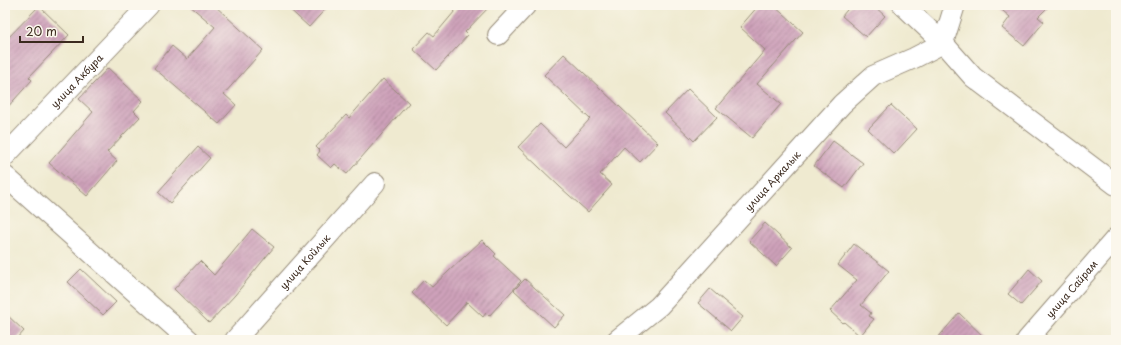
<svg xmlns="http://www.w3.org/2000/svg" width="1121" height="345" font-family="'Playpen Sans',sans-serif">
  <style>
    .building { fill: url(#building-hatch) }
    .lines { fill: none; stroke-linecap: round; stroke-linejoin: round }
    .minor-casing { stroke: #958a77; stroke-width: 22 }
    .minor { stroke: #fff; stroke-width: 20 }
    .labels { text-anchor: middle; stroke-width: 3.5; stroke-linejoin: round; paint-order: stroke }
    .street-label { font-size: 10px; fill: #3b2a1e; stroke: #fbf7ec }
  </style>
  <defs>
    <pattern id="building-hatch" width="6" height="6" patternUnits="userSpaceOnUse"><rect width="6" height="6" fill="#cea1ba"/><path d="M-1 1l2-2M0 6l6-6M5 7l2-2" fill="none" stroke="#a88397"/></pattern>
  </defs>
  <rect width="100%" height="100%" fill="#fbf7ec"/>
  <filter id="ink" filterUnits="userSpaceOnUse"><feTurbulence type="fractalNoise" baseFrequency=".025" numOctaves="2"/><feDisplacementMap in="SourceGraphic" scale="8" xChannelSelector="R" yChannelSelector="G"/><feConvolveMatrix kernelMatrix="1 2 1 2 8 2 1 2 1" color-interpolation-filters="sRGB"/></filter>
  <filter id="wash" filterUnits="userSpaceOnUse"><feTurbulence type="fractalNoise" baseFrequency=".012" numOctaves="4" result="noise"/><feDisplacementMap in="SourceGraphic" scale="16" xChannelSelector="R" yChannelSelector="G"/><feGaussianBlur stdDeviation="0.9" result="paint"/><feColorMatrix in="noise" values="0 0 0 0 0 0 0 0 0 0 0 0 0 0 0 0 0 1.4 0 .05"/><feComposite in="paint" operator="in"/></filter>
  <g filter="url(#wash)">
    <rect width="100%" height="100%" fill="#efead0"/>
    <g id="blocks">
      <path class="building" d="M189 5H214L263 50 224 94 236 105 219 124 154 68 172 46 187 59 215 27Z
        M285 5H329L309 27Z
        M460 5H491L465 32 468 35 436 70 413 49 429 32 434 36Z
        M759 5H773L803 32 757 84 781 104 752 138 716 108 765 50 740 27Z
        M851 5H873L885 16 866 37 842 16Z
        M996 5H1050L1038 17 1044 22 1024 46 1002 28 1010 17Z
        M39 6 69 35 29 77 32 80 5 110V41Z
        M564 54 658 143 640 162 624 147 600 174 612 185 588 212 560 187 518 147 540 124 564 147 590 119 544 75Z
        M108 68 143 101 134 111 140 117 107 152 117 161 87 196 49 163 93 112 79 99Z
        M383 79 409 103 347 174 335 164 331 168 317 155 320 151 316 147 346 115 349 118Z
        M688 89 717 117 694 141 665 113Z
        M891 105 917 129 894 154 868 129Z
        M833 141 863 163 844 188 814 166Z
        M198 147 210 158 170 203 158 192Z
        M765 223 792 248 776 266 749 241Z
        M252 229 274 247 235 295 209 323 174 289 200 261 214 275Z
        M482 240 496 254 494 256 521 281 489 316 486 313 483 317 467 302 446 325 412 293 424 280 432 287Z
        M854 244 889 271 861 305 871 313 869 316 874 319 860 336 844 322 843 323 830 311 857 280 838 265Z
        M81 269 116 302 103 315 68 282Z
        M1029 269 1042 281 1021 305 1008 294Z
        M525 279 565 315 554 327 514 290Z
        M710 289 743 317 731 331 698 303Z
        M5 313 24 331 16 340H5Z
        M959 313 987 340H936Z"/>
    </g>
  </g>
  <g filter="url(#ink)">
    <use href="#blocks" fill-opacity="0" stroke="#958a77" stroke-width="1"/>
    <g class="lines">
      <defs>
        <g id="minor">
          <path d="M903 5 943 43 973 77 1116 185"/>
          <path d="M498 35 526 5"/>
          <path id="s1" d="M5 156 149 5"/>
          <path d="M5 176 189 340"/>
          <path id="s2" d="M235 340 375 183"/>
          <path id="s3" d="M617 340 659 306 842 104 873 76 914 58 943 43 955 5"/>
          <path id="s4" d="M1027 340 1116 238"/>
        </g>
      </defs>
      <use href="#minor" class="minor-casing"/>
      <use href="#minor" class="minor"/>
    </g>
  </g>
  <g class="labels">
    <g class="street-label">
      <text dy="4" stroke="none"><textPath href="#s1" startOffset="104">улица Акбура</textPath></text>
      <text dy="4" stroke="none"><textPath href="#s3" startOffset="223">улица Аркалык</textPath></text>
      <text dy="4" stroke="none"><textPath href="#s2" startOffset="105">улица Койлык</textPath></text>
      <text dy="4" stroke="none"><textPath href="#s4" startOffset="68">улица Сайрам</textPath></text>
    </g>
  </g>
  <rect width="1121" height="345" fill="none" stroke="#fbf7ec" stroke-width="20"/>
  <path d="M20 36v6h63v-6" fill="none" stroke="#3b2a1e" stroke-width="2"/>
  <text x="26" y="36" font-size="12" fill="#3b2a1e" stroke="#fbf7ec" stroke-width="3" paint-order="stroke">20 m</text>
</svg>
